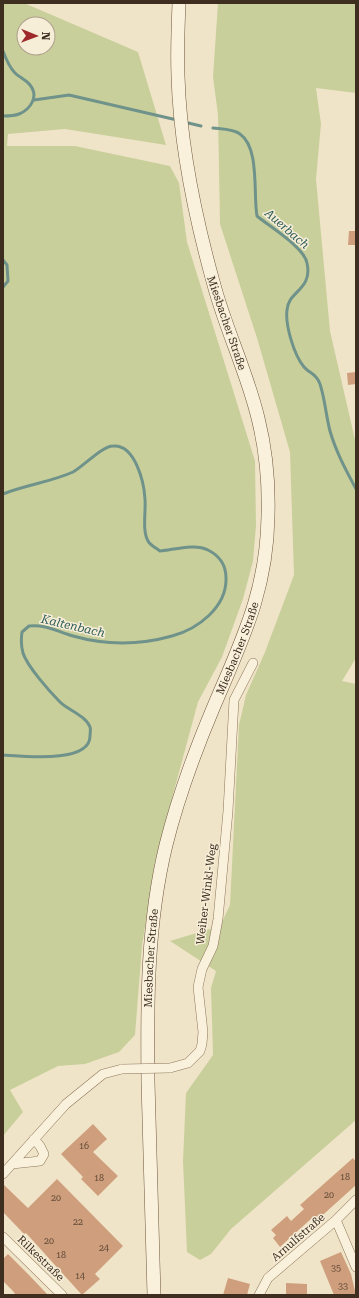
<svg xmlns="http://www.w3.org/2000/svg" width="359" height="1298" font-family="'Roboto Serif',serif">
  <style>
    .green { fill: #c9cf9b; fill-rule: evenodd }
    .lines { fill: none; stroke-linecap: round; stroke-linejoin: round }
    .stream { stroke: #6f938a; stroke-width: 3 }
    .building { fill: #cf9f7d }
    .minor-casing { stroke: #8d765c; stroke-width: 10 }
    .secondary-casing { stroke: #6f573f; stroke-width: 14 }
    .minor { stroke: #faf1dc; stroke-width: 9 }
    .secondary { stroke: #faf1dc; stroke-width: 13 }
    .minor-bridge-casing { stroke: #8d765c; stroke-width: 10; stroke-linecap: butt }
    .minor-bridge { stroke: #faf1dc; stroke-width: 9 }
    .labels { text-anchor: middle; stroke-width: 3; stroke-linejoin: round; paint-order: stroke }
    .number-label { font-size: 9px; fill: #624a37 }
    .street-label { font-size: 11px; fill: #3d2e20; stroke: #f7eed8 }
    .water-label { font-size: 12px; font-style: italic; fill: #2f5d5a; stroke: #f7eed8 }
  </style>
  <rect width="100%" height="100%" fill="#f0e4c8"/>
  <path class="green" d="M3 3H24L138 52 166 145 65 129 8 134 7 146H75L170 166 179 183 187 242 255 461 256 526 253 561 243 599 222 657 198 702 155 861 142 946 135 1035 119 1052 85 1064 58 1066 10 1090 23 1112 3 1136ZM24 24H48V48H24Z
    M218 3 356 4V93L316 88 321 124 316 179 330 331 356 444V658L342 681 356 684V1120L231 1229 211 1254 200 1260 187 1252 183 1161 186 1093 213 1055 211 988 216 971 170 941 220 926 230 905 239 725 246 695 265 652 294 575 290 452 257 338 220 224 218 115 213 77Z"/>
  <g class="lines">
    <path class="stream" d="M3 51C6 59 9 67 15 73 19 77 26 80 30 85 39 96 31 109 19 114 14 116 8 116 3 116
      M34 100 69 95 177 120
      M184 122 201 126
      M213 128C221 129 234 129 240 134 260 148 253 194 257 216 270 227 304 247 307 263 313 290 288 291 287 310 285 325 294 355 304 367 310 374 316 373 320 384 325 399 326 416 330 431 336 452 346 470 356 489
      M3 260 7 265 8 281 3 287
      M3 494C25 485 51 482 73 472 84 466 102 446 113 446 135 444 144 482 145 499 146 512 142 530 148 541 150 545 156 548 160 551 173 550 195 543 208 550 220 556 226 565 226 578 227 607 198 629 172 636 140 645 105 645 73 636 58 632 46 624 29 626L22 632C21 639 21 646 23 653 27 666 50 692 60 702 68 710 85 715 90 727 91 729 90 733 90 736 90 764 22 756 3 755"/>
  </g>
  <path class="building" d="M349 231H356V245H348Z
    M356 372V384L348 385 347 373Z
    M93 1124 107 1139 93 1152 118 1176 98 1196 81 1179 83 1177 61 1154Z
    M353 1158 356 1162V1185L315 1222 312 1218 280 1247 273 1238 276 1235 271 1230 287 1216 291 1221 304 1209 300 1205Z
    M57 1179 123 1246 95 1274 100 1279 82 1295 26 1233 24 1234 3 1212V1184L28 1208Z
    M341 1252 351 1274 356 1295H334L320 1261Z
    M8 1254 28 1274 48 1295H16L12 1290 3 1281V1259Z
    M228 1278 250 1284 247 1295H223Z
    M286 1283 307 1284V1295H286Z"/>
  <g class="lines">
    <defs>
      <path id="minor" d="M170 1068 188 1063 200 1051 202 1044 203 1032 198 987 202 969 213 946 218 919 228 811 234 700 253 663
        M12 1164 40 1161 44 1154 40 1146 34 1139
        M3 1174 66 1104 103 1074 122 1069
        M336 1220 356 1267
        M3 1237 62 1295
        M259 1295 268 1278 336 1220 356 1200"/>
      <g id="secondary">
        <path id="s1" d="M154 1295C152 1224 150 1153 148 1082 147 1002 147 923 166 845 178 797 195 751 214 706 242 640 267 591 268 516 269 483 266 450 258 418 247 372 226 330 214 285 195 217 180 147 178 76 177 52 178 27 179 3"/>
      </g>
    </defs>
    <use href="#minor" class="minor-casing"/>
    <use href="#secondary" class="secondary-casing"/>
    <use href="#minor" class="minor"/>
    <use href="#secondary" class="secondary"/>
    <defs>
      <path id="minor-bridge" d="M122 1069 170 1068"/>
    </defs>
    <use href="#minor-bridge" class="minor-bridge-casing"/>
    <use href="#minor-bridge" class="minor-bridge"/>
  </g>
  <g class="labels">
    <g class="number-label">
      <text x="84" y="1149">16</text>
      <text x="345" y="1180">18</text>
      <text x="99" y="1181">18</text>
      <text x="329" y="1198">20</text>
      <text x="56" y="1201">20</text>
      <text x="78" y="1225">22</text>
      <text x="49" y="1244">20</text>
      <text x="104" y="1251">24</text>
      <text x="61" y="1258">18</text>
      <text x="336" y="1271">35</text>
      <text x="80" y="1279">14</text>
      <text x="343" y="1289">33</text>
    </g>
    <g class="street-label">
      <text transform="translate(227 323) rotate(71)" y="4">Miesbacher Straße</text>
      <text dy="4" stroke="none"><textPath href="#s1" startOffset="661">Miesbacher Straße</textPath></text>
      <text transform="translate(206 894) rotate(-83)" y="4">Weiher-Winkl-Weg</text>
      <text dy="4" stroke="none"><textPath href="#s1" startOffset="337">Miesbacher Straße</textPath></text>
      <text transform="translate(298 1237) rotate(-41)" y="4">Arnulfstraße</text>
      <text transform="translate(41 1258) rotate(44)" y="4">Rilkestraße</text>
    </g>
    <g class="water-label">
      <text transform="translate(287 229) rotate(41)" y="4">Auerbach</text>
      <text transform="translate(73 626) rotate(13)" y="4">Kaltenbach</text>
    </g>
  </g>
  <rect width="359" height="1298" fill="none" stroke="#3d2e20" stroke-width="8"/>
  <g transform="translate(36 36) rotate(91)"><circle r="19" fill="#f7eed8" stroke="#ada18e"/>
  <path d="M0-3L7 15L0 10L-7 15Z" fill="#9e2a2b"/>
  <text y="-6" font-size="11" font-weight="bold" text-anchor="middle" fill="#3d2e20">N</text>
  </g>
</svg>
